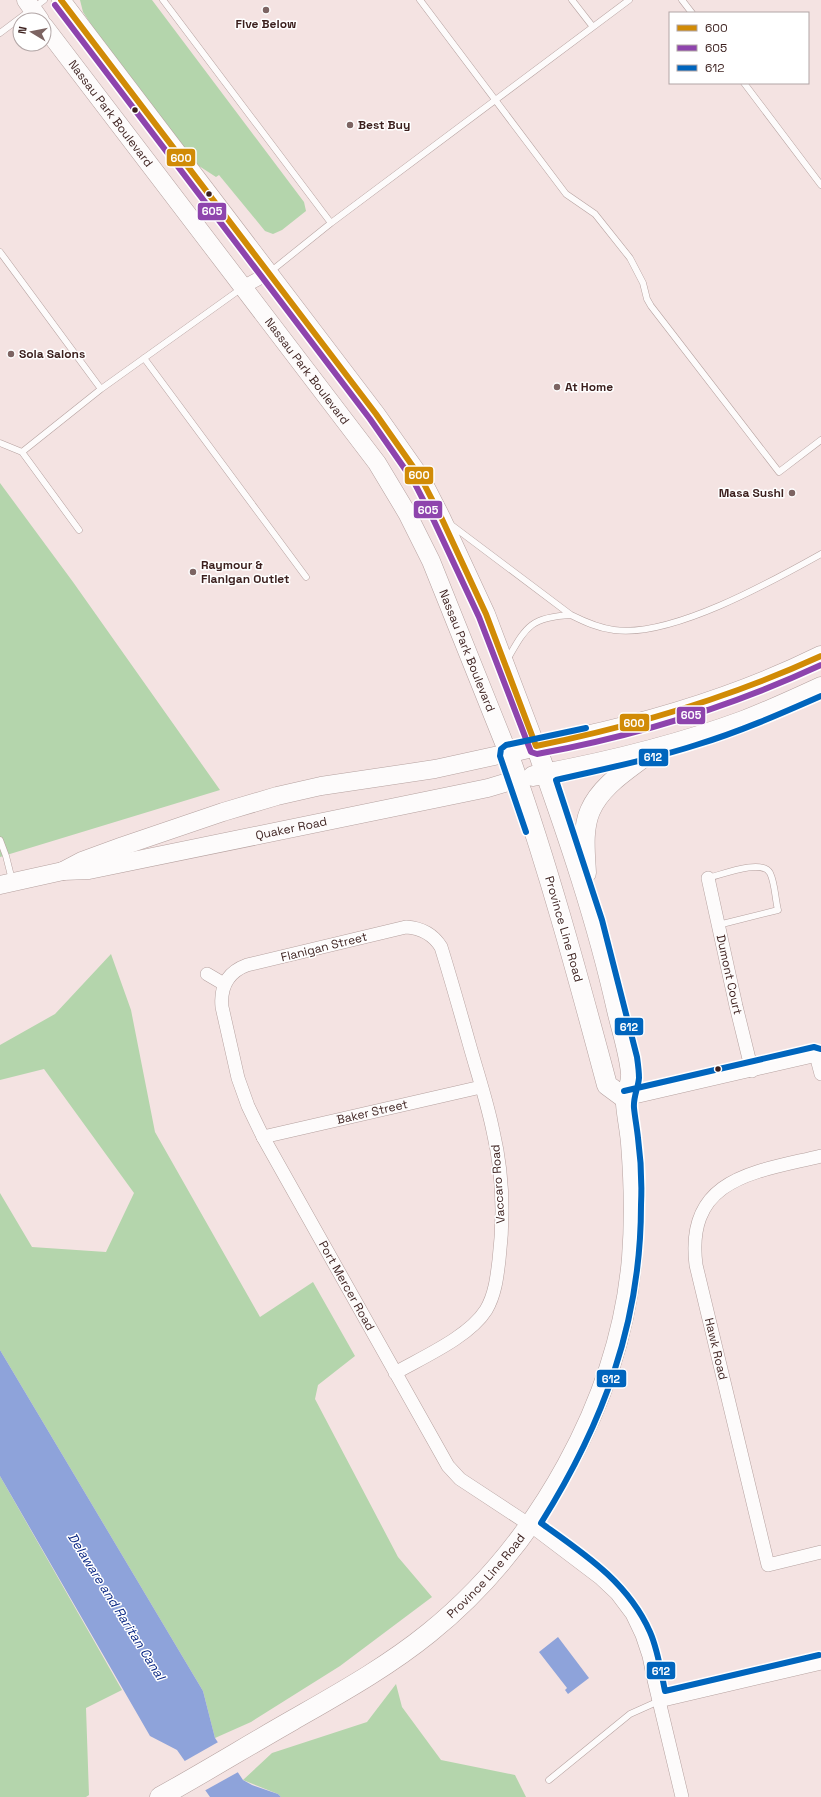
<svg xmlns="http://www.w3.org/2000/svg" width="821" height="1797" font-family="'Space Grotesk',sans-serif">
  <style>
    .green { fill: #b4d5ac }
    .water { fill: #8ea3da }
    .pier { fill: #f4e3e2 }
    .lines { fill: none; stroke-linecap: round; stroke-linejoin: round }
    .lane-casing { stroke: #b5a19f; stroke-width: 7 }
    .street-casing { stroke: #b5a19f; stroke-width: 14 }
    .secondary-casing { stroke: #b5a19f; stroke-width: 19 }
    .primary-casing { stroke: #b5a19f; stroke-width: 21 }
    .lane { stroke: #fdfbfb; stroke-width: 6 }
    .street { stroke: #fdfbfb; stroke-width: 13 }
    .secondary { stroke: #fdfbfb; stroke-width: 18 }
    .primary { stroke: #fdfbfb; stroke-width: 20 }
    .bus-1-casing { stroke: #fff; stroke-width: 9 }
    .bus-2-casing { stroke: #fff; stroke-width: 9 }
    .bus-3-casing { stroke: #fff; stroke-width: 9 }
    .bus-1 { stroke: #d18b06; stroke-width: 6 }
    .bus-2 { stroke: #8e44ad; stroke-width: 6 }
    .bus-3 { stroke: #0065bd; stroke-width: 6 }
    .poi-dot { fill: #7c6462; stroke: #fff; stroke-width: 1.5 }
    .bus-dot { fill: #3b1f1d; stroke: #fff; stroke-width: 1.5 }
    .labels { text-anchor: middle; stroke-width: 3; stroke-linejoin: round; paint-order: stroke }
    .poi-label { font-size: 12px; font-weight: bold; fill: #3b1f1d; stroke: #fff; text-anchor: start }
    .street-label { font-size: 12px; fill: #3b1f1d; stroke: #fff }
    .water-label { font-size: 13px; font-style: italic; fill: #072582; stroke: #fff }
    .line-badge { stroke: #fff; stroke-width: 1.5 }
    .badge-label { font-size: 11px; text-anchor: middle; font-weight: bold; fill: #fff }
  </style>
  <rect width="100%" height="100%" fill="#f4e3e2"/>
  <path class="green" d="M80 0H152L304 202 306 211 282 230 273 234 265 231 219 175 216 177 196 164 94 29 83 12Z
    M0 483 73 582 220 790 0 857Z
    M111 954 131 1010 155 1132 260 1317 313 1282 355 1356 318 1385 315 1399 398 1557 432 1597 340 1666 251 1722 215 1738 203 1691 0 1350V1193L32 1247 106 1252 134 1193 44 1069 0 1080V1045L55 1014Z
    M0 1476 122 1690 86 1708 89 1795 86 1797H0Z
    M396 1684 402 1707 441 1760 515 1775 526 1797H281L278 1794 243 1780 272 1753 367 1722Z"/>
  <path class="water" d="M0 1350 203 1691 215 1738 243 1780 252 1785 278 1794 281 1797H210L177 1750 150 1736 0 1476Z
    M558 1637 589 1678 568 1694 565 1690 567 1688 539 1652Z"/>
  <path class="pier" d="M220 1741 240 1771 204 1791 183 1762Z"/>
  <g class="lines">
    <defs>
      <path id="lane" d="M163 0 331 223
        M420 0 566 194 595 214 630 258 643 283 647 299 651 306 779 472 821 440
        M572 0 593 27
        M682 0 692 13
        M0 33 44 0
        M744 83 821 185
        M0 252 101 389
        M270 272 331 223 629 0
        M144 358 306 577
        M0 443 22 452 79 530
        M22 452 101 389 242 288
        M450 524 571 615C585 622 598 628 614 630 671 638 771 582 821 554
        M507 660C526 627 530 617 571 615
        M0 840 6 856 12 880
        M708 878C721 875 762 858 770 873 775 883 775 898 778 910L718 925
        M549 1780 630 1714 659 1701"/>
      <g id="street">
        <path d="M243 287 269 273"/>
        <path id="s1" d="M708 878 736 1006 752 1071"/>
        <path d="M207 974 224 984"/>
        <path d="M816 1055 821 1074"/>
        <path d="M626 1099 821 1054"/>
        <path id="s2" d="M263 1137 481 1087"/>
        <path id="s3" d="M821 1156C756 1172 685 1177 696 1265L768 1565 821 1552"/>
        <path id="s4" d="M395 1373C423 1357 469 1337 486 1310 495 1295 497 1277 499 1260 504 1218 503 1173 493 1131 487 1101 477 1072 469 1043 460 1011 451 979 441 947 433 934 421 928 406 927L247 965C228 972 220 986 222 1007L238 1078 248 1106 263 1137 448 1466 460 1479 530 1525 600 1578 617 1594 632 1614 642 1635 649 1656 654 1680 682 1797"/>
        <path d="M659 1701 821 1663"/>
      </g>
      <g id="secondary">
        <path d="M26 0 40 20"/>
        <path d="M61 0 376 414 421 478 441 517 486 614 536 746"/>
        <path id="s5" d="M44 26 377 463 407 513 431 561 508 753 435 769 321 786 277 796 223 812 123 846 82 861 63 871"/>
        <path id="s6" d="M0 885 63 871 89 870 488 788 518 779"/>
      </g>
      <g id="primary">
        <path d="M533 776C604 763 675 746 743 721 769 711 795 699 821 687"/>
        <path d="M586 873C585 853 582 830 590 811 601 785 629 769 649 753"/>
        <path d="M626 1099 607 1085C577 973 547 862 508 753 531 747 554 743 577 738 660 720 744 694 821 656"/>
        <path id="s7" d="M160 1797C205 1772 249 1745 293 1720 340 1693 387 1667 429 1633 538 1545 620 1399 632 1258 635 1220 634 1181 631 1143 630 1130 627 1117 626 1104 625 1094 632 1084 631 1073 629 1052 622 1031 617 1010 597 920 567 833 536 746"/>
      </g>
    </defs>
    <use href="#lane" class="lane-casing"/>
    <use href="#street" class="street-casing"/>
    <use href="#secondary" class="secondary-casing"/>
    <use href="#primary" class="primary-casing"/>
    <use href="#lane" class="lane"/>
    <use href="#street" class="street"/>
    <use href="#secondary" class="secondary"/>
    <use href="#primary" class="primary"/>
    <defs>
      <path id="bus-1" d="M61 0 376 414 421 478 441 517 486 614 536 746C635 726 729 698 821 656"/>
      <path id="bus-2" d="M55 5 370 419 414 482 434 521 479 617 531 752 537 754C635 736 730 707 821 665"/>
      <path id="bus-3" d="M526 832 500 756 501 749 506 745 586 728
        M624 1091 814 1047 821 1049
        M819 1655 665 1691C661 1672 658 1650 650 1632 628 1582 583 1553 541 1523 603 1424 641 1323 641 1205 642 1182 641 1160 638 1138 637 1128 635 1118 634 1108 633 1097 638 1089 639 1078 639 1071 638 1064 637 1057L602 920 556 780C603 769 650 760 696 745 739 732 780 714 821 696"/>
    </defs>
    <use href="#bus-1" class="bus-1-casing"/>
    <use href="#bus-2" class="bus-2-casing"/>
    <use href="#bus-3" class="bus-3-casing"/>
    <use href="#bus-1" class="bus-1"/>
    <use href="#bus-2" class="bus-2"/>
    <use href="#bus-3" class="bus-3"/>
  </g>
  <g class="poi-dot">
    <circle cx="266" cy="10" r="4"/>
    <circle cx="350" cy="125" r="4"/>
    <circle cx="11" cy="354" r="4"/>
    <circle cx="557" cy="387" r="4"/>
    <circle cx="792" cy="493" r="4"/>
    <circle cx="193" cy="572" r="4"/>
  </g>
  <g class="bus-dot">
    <circle cx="135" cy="110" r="3.5"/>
    <circle cx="209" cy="194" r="3.5"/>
    <circle cx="718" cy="1069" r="3.5"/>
  </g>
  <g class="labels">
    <g class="poi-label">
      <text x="266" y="28" text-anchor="middle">Five Below</text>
      <text x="358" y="129">Best Buy</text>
      <text x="19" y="358">Sola Salons</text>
      <text x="565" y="391">At Home</text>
      <text x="784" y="497" text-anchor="end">Masa Sushi</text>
      <text x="201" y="569">Raymour &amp;<tspan x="201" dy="14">Flanigan Outlet</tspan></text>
    </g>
    <g class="street-label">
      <text dy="4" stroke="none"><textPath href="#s5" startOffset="110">Nassau Park Boulevard</textPath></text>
      <text dy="4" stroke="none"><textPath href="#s5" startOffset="434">Nassau Park Boulevard</textPath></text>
      <text dy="4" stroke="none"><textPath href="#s5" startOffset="758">Nassau Park Boulevard</textPath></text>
      <text dy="4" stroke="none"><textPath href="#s6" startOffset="297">Quaker Road</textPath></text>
      <text transform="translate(564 929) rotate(74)" y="4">Province Line Road</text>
      <text transform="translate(324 947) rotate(-14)" y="4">Flanigan Street</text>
      <text dy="4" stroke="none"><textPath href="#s1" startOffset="99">Dumont Court</textPath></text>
      <text dy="4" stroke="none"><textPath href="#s2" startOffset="112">Baker Street</textPath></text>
      <text transform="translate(498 1184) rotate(-94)" y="4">Vaccaro Road</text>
      <text dy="4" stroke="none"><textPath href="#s4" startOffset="1051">Port Mercer Road</textPath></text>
      <text dy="4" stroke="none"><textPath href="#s3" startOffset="276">Hawk Road</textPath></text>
      <text dy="4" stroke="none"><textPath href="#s7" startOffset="396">Province Line Road</textPath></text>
    </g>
    <g class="water-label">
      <text transform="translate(117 1606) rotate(58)" y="5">Delaware and Raritan Canal</text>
    </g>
  </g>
  <g class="line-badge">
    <rect x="166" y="148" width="30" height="19" rx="4" fill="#d18b06"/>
    <rect x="197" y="202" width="30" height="19" rx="4" fill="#8e44ad"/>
    <rect x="404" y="466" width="30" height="19" rx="4" fill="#d18b06"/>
    <rect x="413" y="500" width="30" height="19" rx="4" fill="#8e44ad"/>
    <rect x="676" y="706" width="30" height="19" rx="4" fill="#8e44ad"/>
    <rect x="619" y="713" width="31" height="19" rx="4" fill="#d18b06"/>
    <rect x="638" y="748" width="31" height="19" rx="4" fill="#0065bd"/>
    <rect x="614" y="1017" width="30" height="19" rx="4" fill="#0065bd"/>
    <rect x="596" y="1369" width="31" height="19" rx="4" fill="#0065bd"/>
    <rect x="646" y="1661" width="30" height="19" rx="4" fill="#0065bd"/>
  </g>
  <g class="badge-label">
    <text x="181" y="162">600</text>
    <text x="212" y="215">605</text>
    <text x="419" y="479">600</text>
    <text x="428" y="514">605</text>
    <text x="691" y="719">605</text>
    <text x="634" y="727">600</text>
    <text x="653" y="761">612</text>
    <text x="629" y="1031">612</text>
    <text x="611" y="1383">612</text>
    <text x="661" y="1675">612</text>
  </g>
  <rect x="669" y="12" width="140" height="72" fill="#ffffff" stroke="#b1a5a5"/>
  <rect x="677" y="25" width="20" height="6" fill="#d18b06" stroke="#b1a5a5"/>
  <text x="705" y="32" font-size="12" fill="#3b1f1d">600</text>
  <rect x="677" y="45" width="20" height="6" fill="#8e44ad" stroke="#b1a5a5"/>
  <text x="705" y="52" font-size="12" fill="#3b1f1d">605</text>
  <rect x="677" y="65" width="20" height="6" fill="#0065bd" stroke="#b1a5a5"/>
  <text x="705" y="72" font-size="12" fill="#3b1f1d">612</text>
  <g transform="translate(32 32) rotate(280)"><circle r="19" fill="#ffffff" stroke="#b1a5a5"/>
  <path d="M0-3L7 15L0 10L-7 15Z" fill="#7c6462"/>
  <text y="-6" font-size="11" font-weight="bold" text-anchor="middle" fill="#3b1f1d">N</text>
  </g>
</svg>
